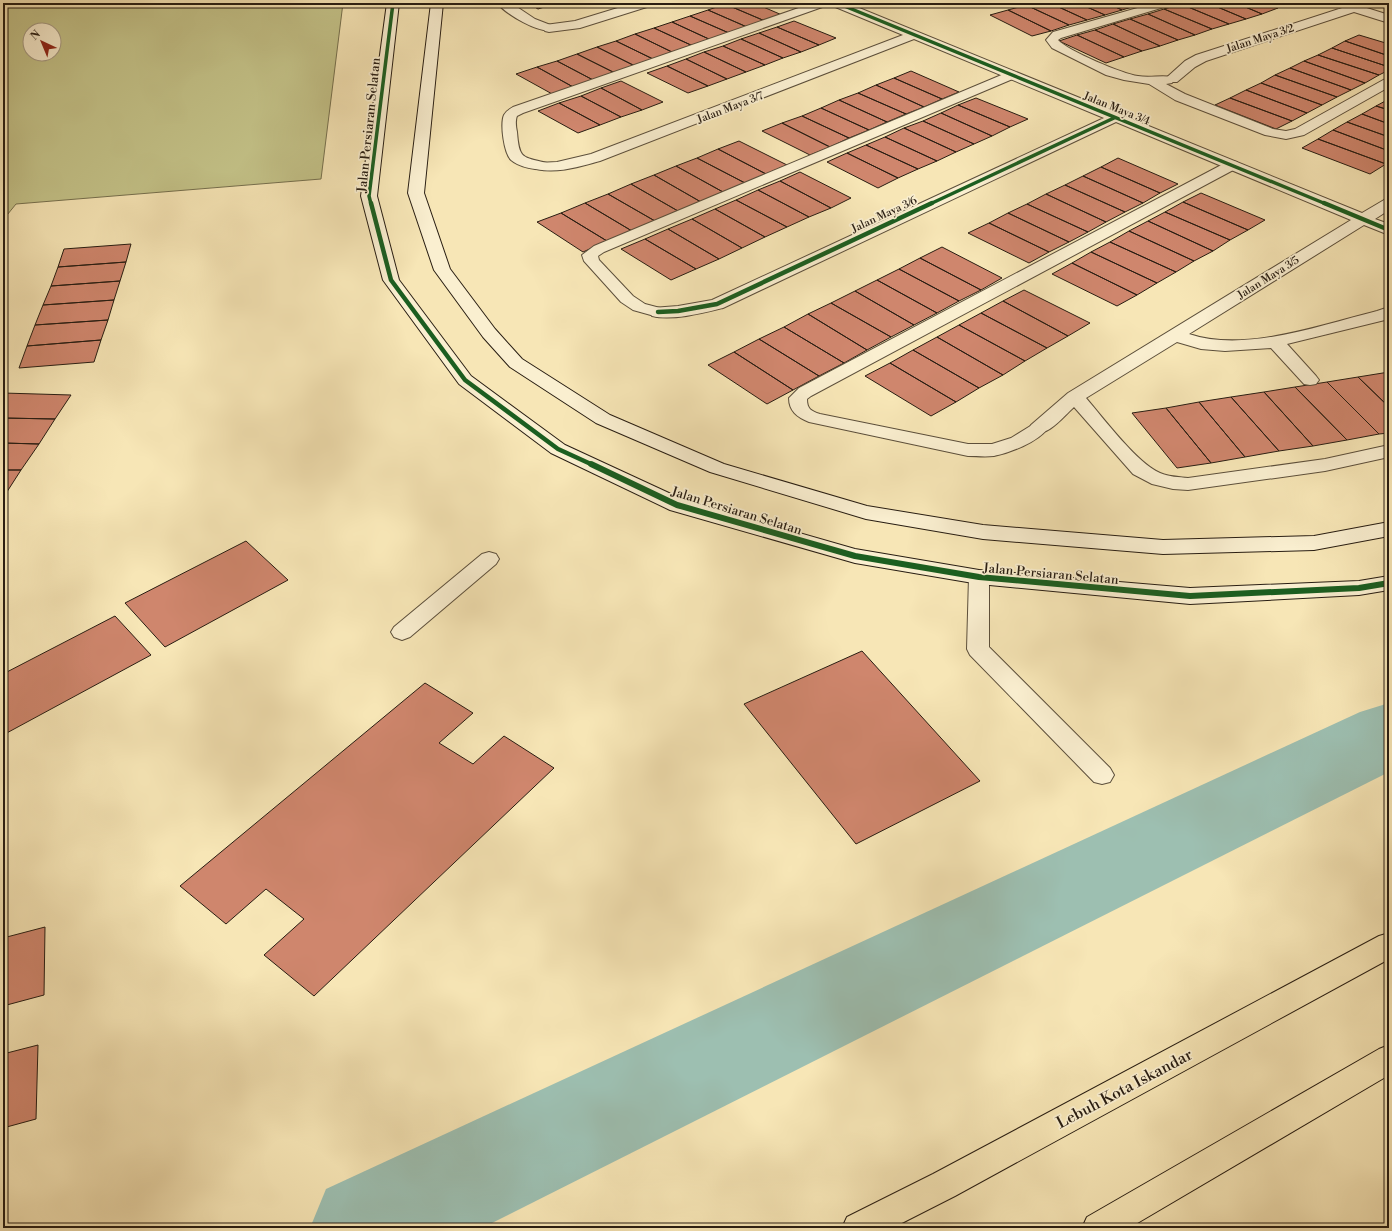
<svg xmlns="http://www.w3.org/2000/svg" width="1392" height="1231" font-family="'Libre Bodoni',serif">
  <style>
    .green { fill: #c4c389; stroke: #76704e; fill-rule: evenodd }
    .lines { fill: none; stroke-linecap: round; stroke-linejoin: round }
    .river { fill: #9dbfb1; fill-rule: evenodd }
    .building { fill: #cf866d; stroke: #281d12 }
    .lane-casing { stroke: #5c4f3b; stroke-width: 2 }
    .street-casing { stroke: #5c4f3b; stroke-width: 2 }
    .secondary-casing { stroke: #281d12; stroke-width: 2 }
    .highway-casing { stroke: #281d12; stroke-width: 2 }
    .lane { fill: #faefd0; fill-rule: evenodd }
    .street { fill: #faefd0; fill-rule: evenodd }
    .secondary { fill: #faefd0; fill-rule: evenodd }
    .highway { fill: #f7e6b6; fill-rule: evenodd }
    .cycleway-far2-casing { stroke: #faefd0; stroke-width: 5 }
    .cycleway-far1-casing { stroke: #faefd0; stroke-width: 6 }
    .cycleway-casing { stroke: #faefd0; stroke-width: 8 }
    .cycleway-far2 { stroke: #1b5e20; stroke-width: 3.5 }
    .cycleway-far1 { stroke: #1b5e20; stroke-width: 4.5 }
    .cycleway { stroke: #1b5e20; stroke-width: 6 }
    .labels { text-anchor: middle; stroke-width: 3.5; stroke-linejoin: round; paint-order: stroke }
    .far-street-label { font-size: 11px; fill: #281d12; stroke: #faefd0 }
    .street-label { font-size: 13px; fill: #281d12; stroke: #faefd0 }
    .near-street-label { font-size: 16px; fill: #281d12; stroke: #faefd0 }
  </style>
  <rect width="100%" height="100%" fill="#f7e6b6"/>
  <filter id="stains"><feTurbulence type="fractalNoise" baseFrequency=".005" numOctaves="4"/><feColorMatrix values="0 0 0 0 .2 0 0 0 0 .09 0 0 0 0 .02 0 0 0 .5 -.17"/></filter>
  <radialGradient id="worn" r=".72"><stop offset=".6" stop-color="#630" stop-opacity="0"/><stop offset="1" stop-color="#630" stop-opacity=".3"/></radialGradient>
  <path class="green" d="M3 3H343L321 179 16 204 3 220ZM30 30H54V54H30Z"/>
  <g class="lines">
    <path class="river" d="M1389 703V772L482 1228H310L326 1189 1360 712Z"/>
  </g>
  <path class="building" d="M528 3H557L538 9Z
    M728 3H754L782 15 765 21 725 4Z
    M1033 3H1050L1087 20 1069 25 1026 5Z
    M1050 3H1078L1105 15 1087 20Z
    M1078 3H1107L1122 10 1105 15Z
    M1107 3H1135L1139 5 1122 10Z
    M1184 3H1208L1246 19 1229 24 1181 4Z
    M1208 3H1236L1262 14 1246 19Z
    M1236 3H1264L1278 8 1262 14Z
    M725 4 765 21 747 27 708 10Z
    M1181 4 1229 24 1212 29 1164 9Z
    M1026 5 1069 25 1051 31 1008 10Z
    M1164 9 1212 29 1195 35 1148 14Z
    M708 10 747 27 729 33 690 16Z
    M1008 10 1051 31 1032 36 990 15Z
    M1148 14 1195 35 1178 40 1130 19Z
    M690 16 729 33 711 40 672 22Z
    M1130 19 1178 40 1160 46 1113 24Z
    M794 21 836 38 819 45 777 27Z
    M672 22 711 40 693 46 654 28Z
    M1113 24 1160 46 1142 51 1095 30Z
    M777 27 819 45 801 52 759 33Z
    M654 28 693 46 674 53 635 34Z
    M1095 30 1142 51 1124 57 1077 35Z
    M759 33 801 52 783 58 741 39Z
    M635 34 674 53 655 60 616 41Z
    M1077 35 1124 57 1106 63 1059 41Z
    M1359 35 1389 44V56L1345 41Z
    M741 39 783 58 765 65 723 46Z
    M616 41 655 60 635 66 597 47Z
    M1345 41 1389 56V67L1332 48Z
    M723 46 765 65 746 72 704 52Z
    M597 47 635 66 615 73 577 54Z
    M1332 48 1389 67V70L1379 75 1318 55Z
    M704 52 746 72 727 79 686 59Z
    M577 54 615 73 595 81 557 61Z
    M1318 55 1379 75 1365 83 1304 61Z
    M686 59 727 79 708 86 667 66Z
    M557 61 595 81 575 88 537 67Z
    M1304 61 1365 83 1351 90 1290 68Z
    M667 66 708 86 688 93 647 73Z
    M537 67 575 88 554 95 516 74Z
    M1290 68 1351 90 1337 97 1275 75Z
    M911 71 959 92 942 99 894 78Z
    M1275 75 1337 97 1322 105 1261 83Z
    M894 78 942 99 924 107 876 85Z
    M621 81 663 102 642 110 601 88Z
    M1261 83 1322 105 1307 113 1246 90Z
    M876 85 924 107 906 114 858 93Z
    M601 88 642 110 621 117 581 96Z
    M1246 90 1307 113 1292 121 1230 98Z
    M858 93 906 114 887 122 839 100Z
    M581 96 621 117 600 125 559 103Z
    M976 98 1028 119 1010 127 958 105Z
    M1230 98 1292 121 1276 129 1215 105Z
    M1389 99V110L1376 106Z
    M839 100 887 122 869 130 821 108Z
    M559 103 600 125 578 133 538 111Z
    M958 105 1010 127 992 136 941 113Z
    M1376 106 1389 110V124L1362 114Z
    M821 108 869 130 849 138 802 116Z
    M941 113 992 136 974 144 923 121Z
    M1362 114 1389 124V137L1347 122Z
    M802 116 849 138 830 147 782 123Z
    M923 121 974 144 956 152 904 128Z
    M1347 122 1389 137V151L1333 130Z
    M782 123 830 147 810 155 762 131Z
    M904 128 956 152 937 161 885 137Z
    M1333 130 1389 151V162L1386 164 1318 139Z
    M885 137 937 161 918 169 866 145Z
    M1318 139 1386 164 1370 174 1302 148Z
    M739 141 787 165 766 174 718 149Z
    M866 145 918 169 898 178 847 153Z
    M718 149 766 174 745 183 697 158Z
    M847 153 898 178 878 188 827 162Z
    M697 158 745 183 723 192 676 166Z
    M1118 158 1178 184 1160 193 1101 167Z
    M676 166 723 192 701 202 654 175Z
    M1101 167 1160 193 1143 203 1083 176Z
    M800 172 851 198 831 208 780 181Z
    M654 175 701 202 678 211 631 184Z
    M1083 176 1143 203 1125 212 1065 185Z
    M780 181 831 208 809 217 758 190Z
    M631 184 678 211 655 221 608 194Z
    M1065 185 1125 212 1106 222 1046 194Z
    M758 190 809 217 787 227 736 200Z
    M1201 193 1265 220 1248 230 1183 202Z
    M608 194 655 221 632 231 585 203Z
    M1046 194 1106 222 1088 232 1027 204Z
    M736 200 787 227 765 237 715 209Z
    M1183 202 1248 230 1230 240 1165 212Z
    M585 203 632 231 607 241 561 213Z
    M1027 204 1088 232 1069 242 1008 213Z
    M715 209 765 237 742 248 692 219Z
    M1165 212 1230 240 1213 251 1148 221Z
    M561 213 607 241 583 252 537 222Z
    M1008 213 1069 242 1049 252 989 223Z
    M692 219 742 248 719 259 668 229Z
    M1148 221 1213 251 1194 261 1129 231Z
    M989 223 1049 252 1029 263 968 233Z
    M668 229 719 259 696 269 645 239Z
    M1129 231 1194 261 1176 272 1110 242Z
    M645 239 696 269 671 280 621 249Z
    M1110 242 1176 272 1157 283 1091 252Z
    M131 244 126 262 58 267 64 249Z
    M942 247 1002 278 981 290 920 258Z
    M1091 252 1157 283 1137 295 1072 263Z
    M920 258 981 290 959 301 899 269Z
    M126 262 120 281 51 286 58 267Z
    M1072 263 1137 295 1117 306 1052 274Z
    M899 269 959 301 937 313 877 280Z
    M877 280 937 313 914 325 855 291Z
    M120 281 114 300 43 305 51 286Z
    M1024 290 1090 323 1068 336 1003 301Z
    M855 291 914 325 891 337 831 303Z
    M114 300 108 320 35 325 43 305Z
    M1003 301 1068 336 1047 348 981 313Z
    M831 303 891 337 867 350 808 314Z
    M981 313 1047 348 1025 361 959 325Z
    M808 314 867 350 844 363 784 327Z
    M108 320 101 340 27 346 35 325Z
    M959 325 1025 361 1003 375 937 337Z
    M784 327 844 363 819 376 759 339Z
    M937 337 1003 375 979 388 913 350Z
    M759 339 819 376 793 390 734 352Z
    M101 340 94 362 19 368 27 346Z
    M913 350 979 388 956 402 890 363Z
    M734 352 793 390 767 404 708 365Z
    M890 363 956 402 931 416 865 376Z
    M1389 372V407L1358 377Z
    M1358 377 1389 407V433L1379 434 1327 382Z
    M1327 382 1379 434 1347 440 1295 387Z
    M1295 387 1347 440 1313 446 1264 392Z
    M1264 392 1313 446 1279 451 1231 397Z
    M3 393 71 395 55 419 3 418Z
    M1231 397 1279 451 1245 457 1199 402Z
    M1199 402 1245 457 1211 463 1166 408Z
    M1166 408 1211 463 1177 468 1132 413Z
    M3 418 55 419 39 444 3 443Z
    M3 443 39 444 21 470H3Z
    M3 470H21L3 498Z
    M246 541 288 580 165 647 125 603Z
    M115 616 151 655 3 735V674Z
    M862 651 980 781 856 844 744 704Z
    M425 683 473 713 439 743 473 764 504 736 554 768 314 996 264 955 304 919 266 889 226 924 180 886Z
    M45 927 44 995 3 1006V938Z
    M38 1045 36 1119 3 1128V1054Z"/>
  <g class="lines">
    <defs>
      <path id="lane" d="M497 3H511L535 19 553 26 555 28 553 30C539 34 506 14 497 3Z
        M813 3H830L828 5 523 113 517 116C515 121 516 127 517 132 519 159 522 157 547 163L549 166 547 169C537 171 519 167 511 160 504 153 500 124 504 115 506 111 510 109 513 107Z
        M1155 3H1173L1171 5 1061 38 1058 40C1068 51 1123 74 1138 76 1149 78 1162 75 1172 77L1174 80 1172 83 1166 84 1185 94 1273 129 1286 131 1295 129 1385 79 1389 78V87L1304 135 1286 139 1265 135 1175 100 1149 84 1124 80 1106 75 1052 48 1046 40 1053 32Z
        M1011 71 1015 72 1017 75 1015 78 604 252 598 256 599 260 633 296 645 304 664 309 666 312 664 315 658 317 633 310 621 302 584 261 582 255 594 246Z
        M1232 161 1237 162 1239 165 1237 168 811 396 807 399C807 409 811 411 820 414L968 444H992L1011 438 1032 425 1038 424 1044 425 1047 429C1038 442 1009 453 994 456 985 457 976 456 968 456L809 422C797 417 789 411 789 398L799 388 1227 162Z
        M489 552 496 554 499 559 496 564 410 637 402 640 394 637 391 632 394 627 482 554Z
        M979 570 986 572 989 577V647L1110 768 1114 775 1110 782 1102 784 1094 782 970 655 967 649 969 577 972 572Z"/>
      <path id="street" d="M634 3H652L650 6 580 28 549 32 545 31 543 28 545 25 575 21Z
        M831 3H847L1362 213 1384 200 1389 198V210L1375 219 1389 224V235L1364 225 1189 334C1245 353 1321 325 1377 311L1389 307V319L1287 344 1316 376 1319 380 1316 384 1310 385 1304 384 1271 348 1225 351 1201 349 1177 342 1086 398C1104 419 1137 463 1160 473 1169 477 1179 477 1188 478L1325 459 1389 445V457L1325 471 1188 490 1173 489 1152 484 1133 474 1074 407C1062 418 1048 437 1031 433L1029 429 1031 425 1068 393 1351 220 1116 122 723 308C703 313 672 321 652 316L650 312 652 308 678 306 712 300 1104 118 914 39 600 161C581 166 557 174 537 169L535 166 537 163 557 162 591 154 903 35 833 6Z
        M1333 3H1351L1389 15V23L1354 12 1206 61 1195 67 1177 82H1167L1165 79 1185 61 1196 55 1342 8 1335 6Z"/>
      <path id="secondary" d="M387 3H399L377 196 399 280 471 376 565 445 684 500 855 549 979 570 1190 588 1359 581 1389 576V590L1359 595 1190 604 979 584 855 563 670 510 551 453 459 384 383 280 361 196Z
        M431 3H443L424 193 450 269 495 329 522 359 610 415 724 464 867 506 983 525 1163 540 1314 536 1389 522V536L1314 550 1163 554 983 539 866 519 710 472 596 423 510 367 483 337 434 270 408 193Z"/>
      <path id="highway" d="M1389 933V959L955 1196 892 1228H842L847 1217 933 1174 1379 936Z
        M1389 1045V1075L1129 1228H1082L1087 1217 1379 1049Z"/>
    </defs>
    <use href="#lane" class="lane-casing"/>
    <use href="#street" class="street-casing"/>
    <use href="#secondary" class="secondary-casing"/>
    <use href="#highway" class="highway-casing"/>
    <use href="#lane" class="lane"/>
    <use href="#street" class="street"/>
    <use href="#secondary" class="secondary"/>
    <use href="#highway" class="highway"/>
    <defs>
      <path id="cycleway-far2" d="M837 3 1326 204
        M371 204 369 196 393 3
        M930 204 1114 118"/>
      <path id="cycleway-far1" d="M371 203 391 280 465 380 558 449 593 465
        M1324 203 1389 230
        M658 312 678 311 717 304 932 203"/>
      <path id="cycleway" d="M591 464 677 505 855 556 979 577 1190 596 1359 588 1389 583"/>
    </defs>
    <use href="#cycleway-far2" class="cycleway-far2-casing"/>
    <use href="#cycleway-far1" class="cycleway-far1-casing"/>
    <use href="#cycleway" class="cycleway-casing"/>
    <use href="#cycleway-far2" class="cycleway-far2"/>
    <use href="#cycleway-far1" class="cycleway-far1"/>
    <use href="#cycleway" class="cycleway"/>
  </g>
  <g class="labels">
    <g class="far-street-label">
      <text transform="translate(1260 38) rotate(-18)" y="4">Jalan Maya 3/2</text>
      <text transform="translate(730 107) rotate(-21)" y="4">Jalan Maya 3/7</text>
      <text transform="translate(1117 108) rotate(22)" y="4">Jalan Maya 3/4</text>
      <text transform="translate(884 214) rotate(-25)" y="4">Jalan Maya 3/6</text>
      <text transform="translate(1268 277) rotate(-32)" y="4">Jalan Maya 3/5</text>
    </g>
    <g class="street-label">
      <text transform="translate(368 125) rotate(-84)" y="5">Jalan Persiaran Selatan</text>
      <text transform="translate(737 510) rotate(17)" y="5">Jalan Persiaran Selatan</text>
      <text transform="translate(1051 573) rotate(5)" y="5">Jalan Persiaran Selatan</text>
    </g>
    <g class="near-street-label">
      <text transform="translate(1124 1088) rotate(-28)" y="6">Lebuh Kota Iskandar</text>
    </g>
  </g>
  <rect width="1392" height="1231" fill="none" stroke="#f7e6b6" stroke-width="16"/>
  <rect x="4" y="4" width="1384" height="1223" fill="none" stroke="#281d12" stroke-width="2"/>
  <rect x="8" y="8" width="1376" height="1215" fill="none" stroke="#281d12"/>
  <g transform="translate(42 42) rotate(316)"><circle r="19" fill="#faefd0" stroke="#a69b84"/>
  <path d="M0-3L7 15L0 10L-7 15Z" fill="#8f2418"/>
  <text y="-6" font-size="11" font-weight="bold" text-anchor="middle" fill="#281d12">N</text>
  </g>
  <rect width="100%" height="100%" filter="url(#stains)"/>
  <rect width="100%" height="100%" fill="url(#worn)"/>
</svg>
